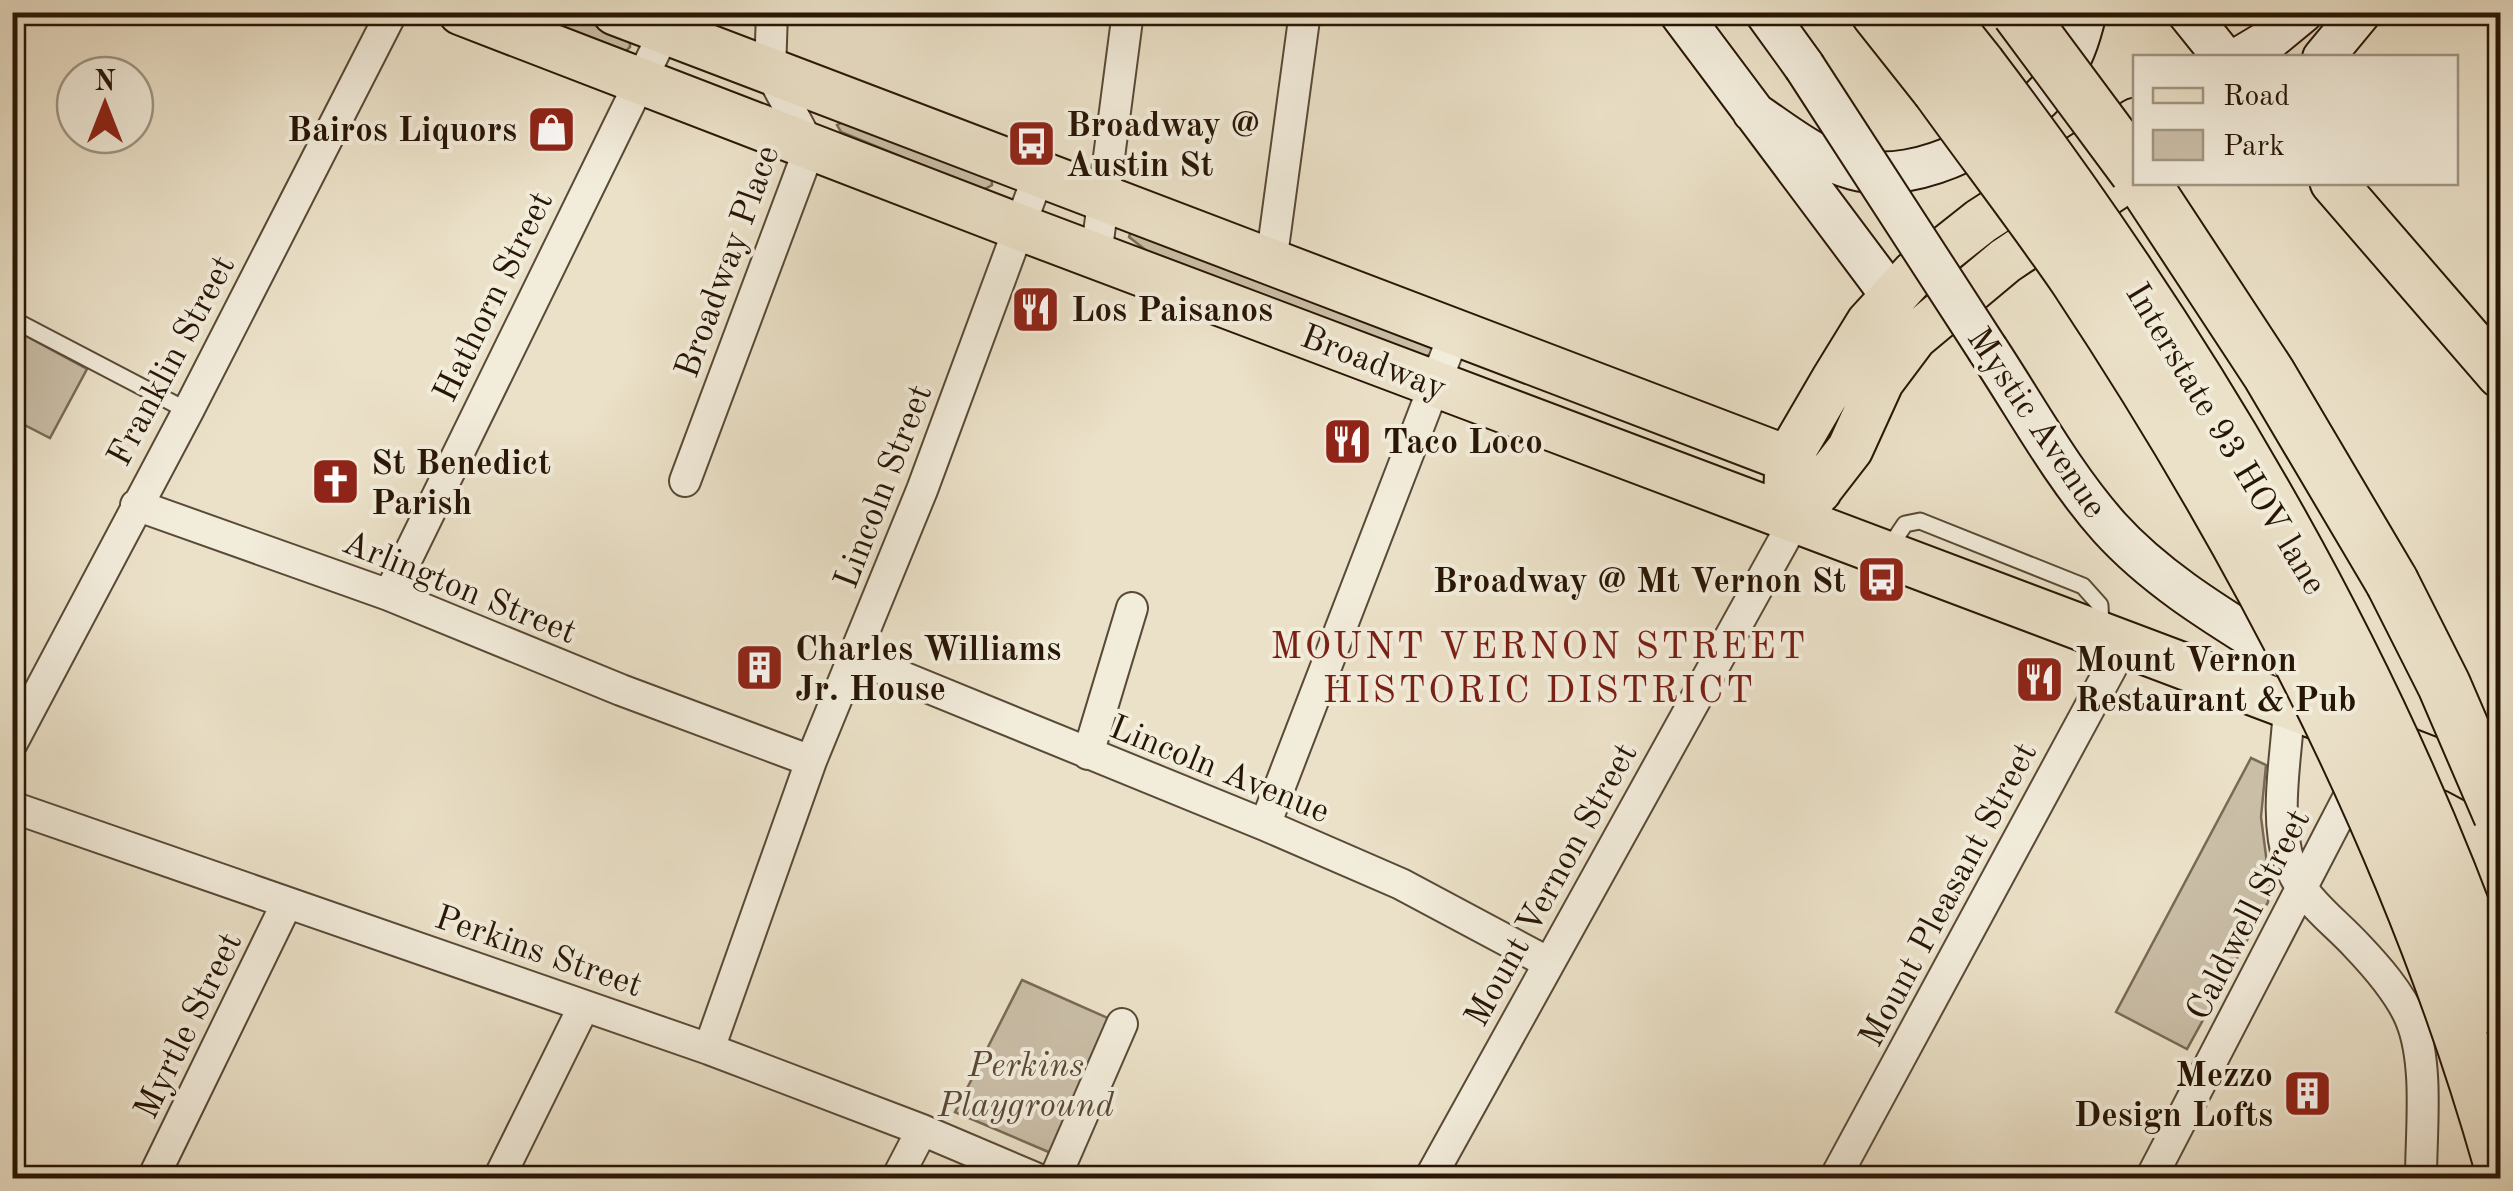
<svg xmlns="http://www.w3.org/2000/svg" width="2513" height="1191" font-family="'Old Standard TT',serif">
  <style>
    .green { fill: #cabea7; stroke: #796a56; stroke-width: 2.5 }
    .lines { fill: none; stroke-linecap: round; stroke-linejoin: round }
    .lane-casing { stroke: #594936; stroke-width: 19 }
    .street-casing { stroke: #594936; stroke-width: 34 }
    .secondary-casing { stroke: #281605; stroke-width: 44 }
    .primary-casing { stroke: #281605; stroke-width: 49 }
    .highway-casing { stroke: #281605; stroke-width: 56 }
    .lane { stroke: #f2ecdb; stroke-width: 15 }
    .street { stroke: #f2ecdb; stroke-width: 30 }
    .secondary { stroke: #f2ecdb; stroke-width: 40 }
    .primary { stroke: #ebe1c8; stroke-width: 45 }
    .highway { stroke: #ebe1c8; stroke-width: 52 }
    .secondary-bridge-casing { stroke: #281605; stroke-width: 44; stroke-linecap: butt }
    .highway-bridge-casing { stroke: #281605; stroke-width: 56; stroke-linecap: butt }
    .secondary-bridge { stroke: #f2ecdb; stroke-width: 40 }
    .highway-bridge { stroke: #ebe1c8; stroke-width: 52 }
    .labels { text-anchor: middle; stroke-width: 8; stroke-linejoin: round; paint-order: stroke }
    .poi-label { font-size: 35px; font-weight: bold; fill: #281605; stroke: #f2ecdb; text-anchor: start }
    .street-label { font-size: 35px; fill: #281605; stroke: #f2ecdb }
    .park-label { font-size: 35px; font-style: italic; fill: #594836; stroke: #f2ecdb }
    .neighbourhood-label { font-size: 38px; letter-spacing: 2.5px; fill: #7a1f14; stroke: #f2ecdb }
  </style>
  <rect width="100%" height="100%" fill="#ebe1c8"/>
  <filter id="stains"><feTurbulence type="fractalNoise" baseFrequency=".002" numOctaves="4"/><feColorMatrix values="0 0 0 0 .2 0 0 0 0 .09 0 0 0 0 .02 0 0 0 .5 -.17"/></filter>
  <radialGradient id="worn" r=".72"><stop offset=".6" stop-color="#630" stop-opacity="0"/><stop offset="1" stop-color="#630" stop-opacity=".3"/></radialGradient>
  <path class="green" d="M511 13C560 13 587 14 630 41V47L625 52Z
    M843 122 991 174 992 185 983 190 841 132 837 125Z
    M1131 231 1433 345 1434 351 1423 359 1152 255 1129 237Z
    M13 329 87 369 50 438 13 419Z
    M2251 758 2266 765 2261 817 2270 887 2268 902 2187 1049 2116 1012Z
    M1022 980 1110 1019 1051 1153 955 1112Z"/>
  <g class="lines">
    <defs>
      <path id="lane" d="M12 319 188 411
        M1887 551 1905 524 1920 521 2083 586 2100 605 2101 627"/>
      <path id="street" d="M1096 256 1128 12
        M1271 263 1305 12
        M685 481 810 147 770 72 772 12
        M136 505 389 595 621 690 811 761
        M389 595 665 31
        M856 658 1265 825 1401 884 1549 963
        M2289 706C2287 756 2273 816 2290 865 2302 899 2333 920 2357 946 2377 967 2400 993 2411 1020 2429 1064 2421 1131 2421 1178
        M12 743 188 411 392 12
        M1088 754 1132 608
        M12 807 709 1049 922 1130 1035 1178
        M1265 825 1455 332
        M709 1049 811 761 922 490 1039 174
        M153 1178 287 903
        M499 1178 584 1006
        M897 1178 922 1130
        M1055 1178 1122 1024
        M1430 1178 1795 520
        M1835 1178 2124 644
        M2151 1178 2359 777"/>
      <path id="secondary" d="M1679 12 1893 298
        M1765 12 1804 66
        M2187 12 2224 58
        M2239 58 2269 40 2303 12
        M2323 58 2361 12
        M1753 112C1784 133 1816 159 1853 169 1921 187 2012 134 2056 82 2072 63 2080 37 2086 12
        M1988 350C2027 409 2062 474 2109 527 2164 588 2239 628 2307 672"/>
      <path id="primary" d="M461 12 1019 227 2390 744 2457 770 2500 793
        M615 12 1788 459 1819 490
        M2333 182 2500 375
        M1787 487 1788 459 1834 380 1869 323 1914 274 1981 221 2136 121
        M1802 511 1850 449 1881 381 1914 337 2005 261 2136 173"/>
      <path id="highway" d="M1877 12 1938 89
        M1937 12 1979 65
        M2143 182 2269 374 2392 582"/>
    </defs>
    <use href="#lane" class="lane-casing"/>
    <use href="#street" class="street-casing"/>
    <use href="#secondary" class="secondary-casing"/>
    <use href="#primary" class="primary-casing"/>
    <use href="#highway" class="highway-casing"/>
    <use href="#lane" class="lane"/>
    <use href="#street" class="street"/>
    <use href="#secondary" class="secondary"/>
    <use href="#primary" class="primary"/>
    <use href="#highway" class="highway"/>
    <defs>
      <path id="secondary-bridge" d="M1804 66 1988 350"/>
      <path id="highway-bridge" d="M2018 12 2136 171
        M1979 65C2197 352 2385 667 2500 1010
        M1938 89C1984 153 2032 215 2076 279 2257 552 2411 848 2500 1163
        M2392 582 2444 685 2500 815"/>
    </defs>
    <use href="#secondary-bridge" class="secondary-bridge-casing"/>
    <use href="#highway-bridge" class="highway-bridge-casing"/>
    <use href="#secondary-bridge" class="secondary-bridge"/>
    <use href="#highway-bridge" class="highway-bridge"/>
  </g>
  <defs>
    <symbol id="shop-square" viewBox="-11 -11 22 22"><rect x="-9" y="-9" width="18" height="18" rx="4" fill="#8f2418" stroke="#f2ecdb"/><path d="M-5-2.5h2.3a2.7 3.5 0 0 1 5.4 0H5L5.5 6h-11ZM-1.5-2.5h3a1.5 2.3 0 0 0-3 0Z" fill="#fff"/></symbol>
    <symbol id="bus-square" viewBox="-11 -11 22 22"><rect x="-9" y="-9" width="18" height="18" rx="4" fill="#8f2418" stroke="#f2ecdb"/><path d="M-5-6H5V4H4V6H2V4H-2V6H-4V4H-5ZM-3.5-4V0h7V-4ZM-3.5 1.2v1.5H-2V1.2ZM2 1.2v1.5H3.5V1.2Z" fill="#fff"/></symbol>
    <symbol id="restaurant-square" viewBox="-11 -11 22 22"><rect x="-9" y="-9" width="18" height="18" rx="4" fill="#8f2418" stroke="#f2ecdb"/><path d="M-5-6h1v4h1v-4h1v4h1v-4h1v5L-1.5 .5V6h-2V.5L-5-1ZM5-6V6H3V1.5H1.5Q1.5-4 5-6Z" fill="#fff"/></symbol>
    <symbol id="church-square" viewBox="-11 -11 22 22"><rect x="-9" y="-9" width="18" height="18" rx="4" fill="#8f2418" stroke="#f2ecdb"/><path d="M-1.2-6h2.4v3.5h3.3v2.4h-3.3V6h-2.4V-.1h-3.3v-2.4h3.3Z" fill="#fff"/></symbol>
    <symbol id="building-square" viewBox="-11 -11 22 22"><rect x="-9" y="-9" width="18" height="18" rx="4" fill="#8f2418" stroke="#f2ecdb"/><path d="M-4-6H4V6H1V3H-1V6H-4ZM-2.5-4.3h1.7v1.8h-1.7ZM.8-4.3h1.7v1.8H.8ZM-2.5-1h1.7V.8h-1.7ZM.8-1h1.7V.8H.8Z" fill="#fff"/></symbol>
  </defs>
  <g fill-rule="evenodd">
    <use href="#shop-square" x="524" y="102" width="55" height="55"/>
    <use href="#bus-square" x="1004" y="116" width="55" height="55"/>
    <use href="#restaurant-square" x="1008" y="282" width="55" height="55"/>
    <use href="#restaurant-square" x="1320" y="414" width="55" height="55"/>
    <use href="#church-square" x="308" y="454" width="55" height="55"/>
    <use href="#bus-square" x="1854" y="552" width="55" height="55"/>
    <use href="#building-square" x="732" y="640" width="55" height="55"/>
    <use href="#restaurant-square" x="2012" y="652" width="55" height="55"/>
    <use href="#building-square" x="2280" y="1066" width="55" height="55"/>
  </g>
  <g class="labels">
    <g class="poi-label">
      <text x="1066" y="136">Broadway @<tspan x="1066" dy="40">Austin St</tspan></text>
      <text x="517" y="141" text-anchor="end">Bairos Liquors</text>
      <text x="1071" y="321">Los Paisanos</text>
      <text x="1383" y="453">Taco Loco</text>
      <text x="371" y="474">St Benedict<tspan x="371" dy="40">Parish</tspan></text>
      <text x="1846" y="592" text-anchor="end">Broadway @ Mt Vernon St</text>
      <text x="795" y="660">Charles Williams<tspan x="795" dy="40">Jr. House</tspan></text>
      <text x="2075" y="671">Mount Vernon<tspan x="2075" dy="40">Restaurant &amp; Pub</tspan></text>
      <text x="2273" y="1086" text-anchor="end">Mezzo<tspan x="2273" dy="40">Design Lofts</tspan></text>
    </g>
    <g class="street-label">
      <text transform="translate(726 261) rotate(-70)" y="12">Broadway Place</text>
      <text transform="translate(492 296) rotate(-64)" y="12">Hathorn Street</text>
      <text transform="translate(170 360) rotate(-62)" y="12">Franklin Street</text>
      <text transform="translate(1374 361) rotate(21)" y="12">Broadway</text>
      <text transform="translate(2038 422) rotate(56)" y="12">Mystic Avenue</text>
      <text transform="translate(2227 438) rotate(59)" y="12">Interstate 93 HOV lane</text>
      <text transform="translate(882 486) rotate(-69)" y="12">Lincoln Street</text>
      <text transform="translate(460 586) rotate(22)" y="12">Arlington Street</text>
      <text transform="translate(1220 768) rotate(22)" y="12">Lincoln Avenue</text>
      <text transform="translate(1550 884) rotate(-61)" y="12">Mount Vernon Street</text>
      <text transform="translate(1947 894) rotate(-62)" y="12">Mount Pleasant Street</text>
      <text transform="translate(2247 914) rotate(-63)" y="12">Caldwell Street</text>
      <text transform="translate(539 950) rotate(19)" y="12">Perkins Street</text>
      <text transform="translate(187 1025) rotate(-64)" y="12">Myrtle Street</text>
    </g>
    <g class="park-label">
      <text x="1026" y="1076">Perkins<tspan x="1026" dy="40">Playground</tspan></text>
    </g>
    <g class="neighbourhood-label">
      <text x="1539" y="658">MOUNT VERNON STREET<tspan x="1539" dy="44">HISTORIC DISTRICT</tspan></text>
    </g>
  </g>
  <rect width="2513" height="1191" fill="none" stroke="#ebe1c8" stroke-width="50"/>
  <rect x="15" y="15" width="2483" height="1161" fill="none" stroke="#281605" stroke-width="5"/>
  <rect x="25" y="25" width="2463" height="1141" fill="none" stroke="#281605" stroke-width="2.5"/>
  <rect x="2133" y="55" width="325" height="130" fill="#f2ecdb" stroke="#a19685" stroke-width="2.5"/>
  <rect x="2153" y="88" width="50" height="15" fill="#ebe1c8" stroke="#a19685" stroke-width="2.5"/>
  <text x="2223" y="105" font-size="30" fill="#281605">Road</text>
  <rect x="2153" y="130" width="50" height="30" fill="#cabea7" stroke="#a19685" stroke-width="2.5"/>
  <text x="2223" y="155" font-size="30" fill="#281605">Park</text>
  <g transform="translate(105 105)"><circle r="48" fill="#f2ecdb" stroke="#a19685" stroke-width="2.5"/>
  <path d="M0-8L18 38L0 25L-18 38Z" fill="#8f2418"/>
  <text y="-15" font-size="28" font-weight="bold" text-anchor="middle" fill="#281605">N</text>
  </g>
  <rect width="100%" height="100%" filter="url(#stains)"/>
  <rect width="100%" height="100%" fill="url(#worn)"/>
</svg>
